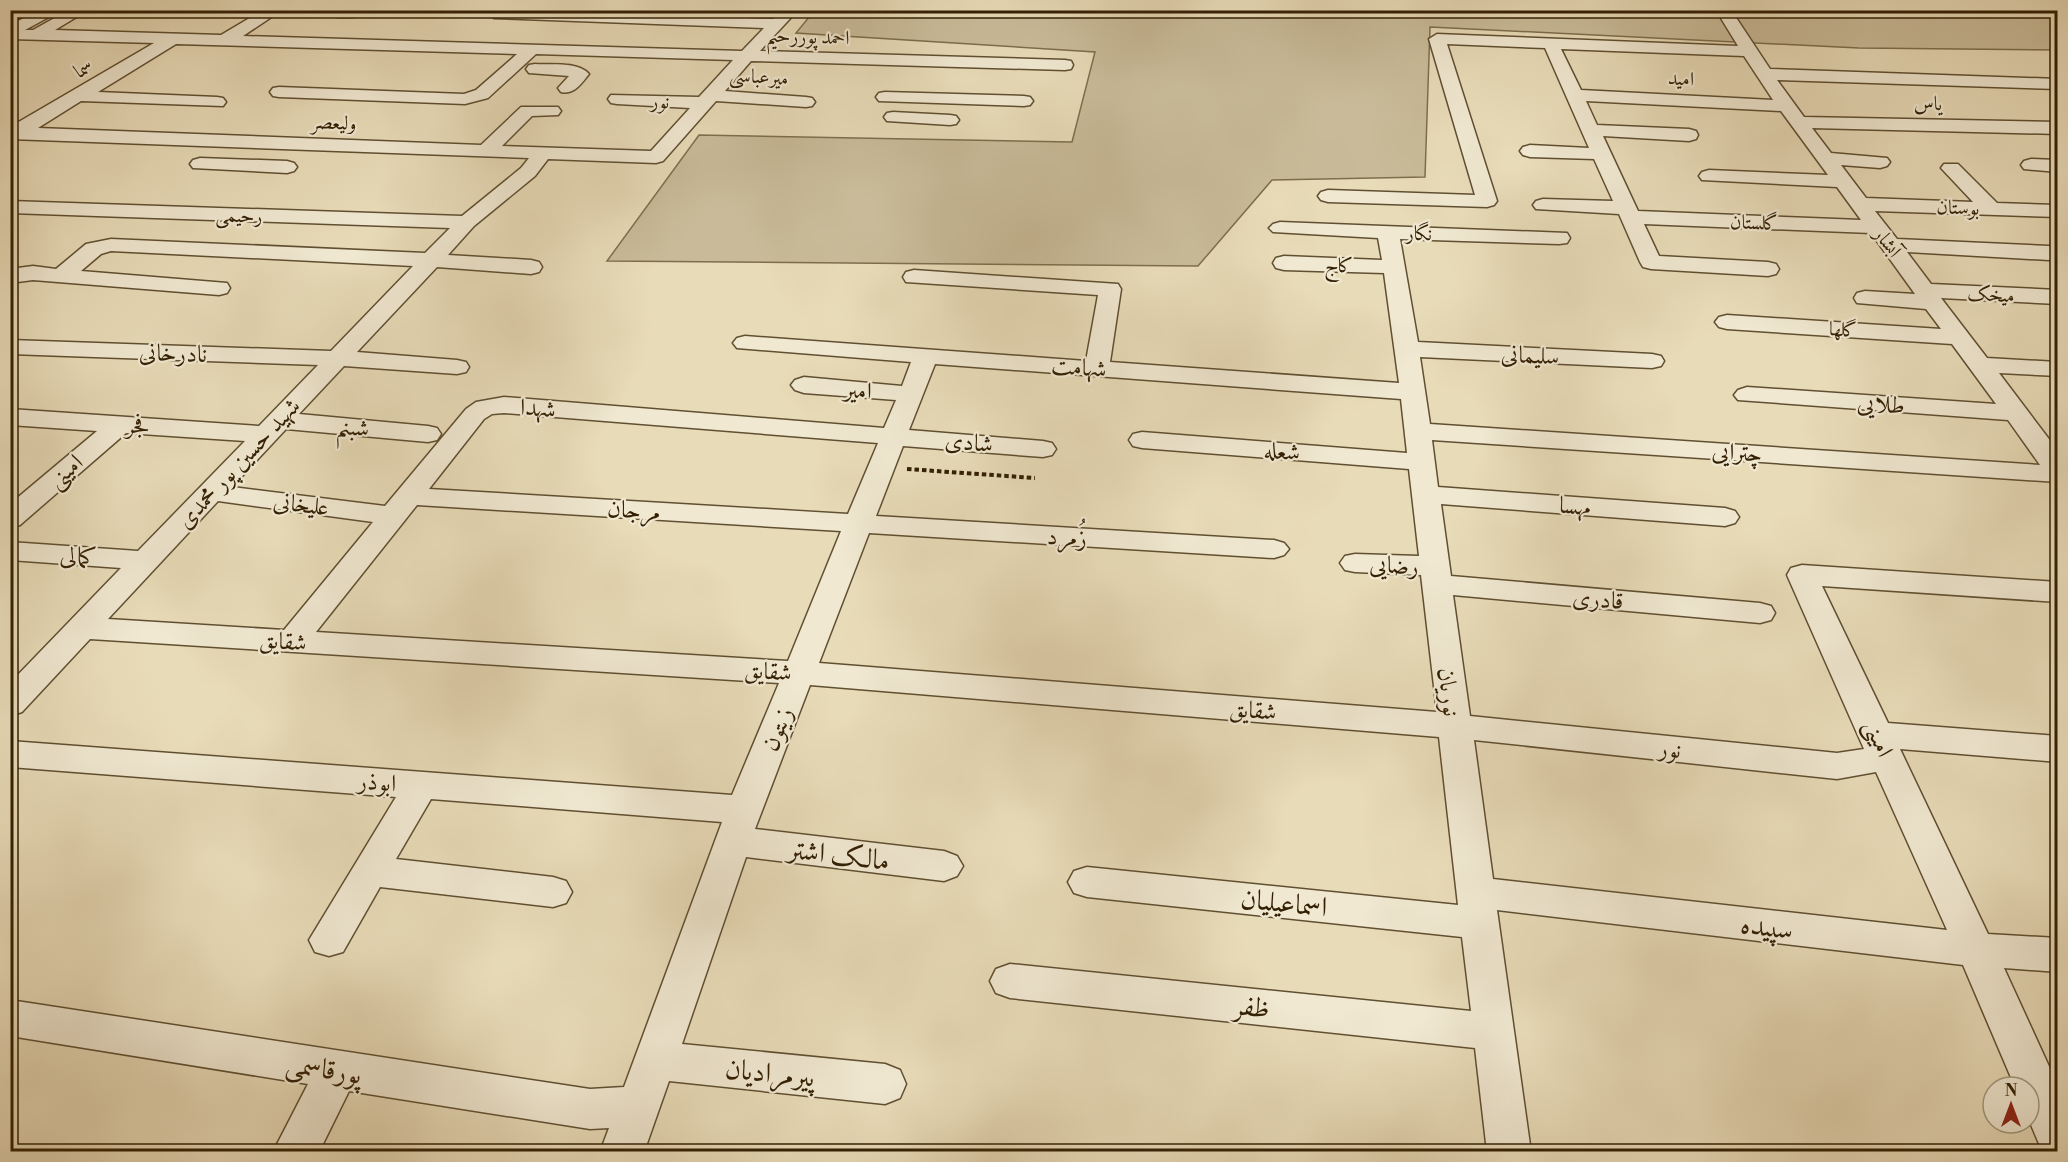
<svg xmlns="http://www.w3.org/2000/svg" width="2068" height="1162" font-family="'Libre Bodoni',Amiri,serif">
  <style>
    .green { fill: #c9bb99; stroke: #7e6e4e; stroke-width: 1.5 }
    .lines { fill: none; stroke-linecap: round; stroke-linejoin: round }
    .minor-casing { stroke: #604f31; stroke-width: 3 }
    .path { stroke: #332004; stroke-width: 4; stroke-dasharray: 4.5 3; stroke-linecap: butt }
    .minor { fill: #f0e8d1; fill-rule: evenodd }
    .labels { text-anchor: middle; stroke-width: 4.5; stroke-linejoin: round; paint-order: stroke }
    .far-street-label { font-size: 20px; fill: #332004; stroke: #f0e8d1 }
    .street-label { font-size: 24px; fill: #332004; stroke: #f0e8d1 }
    .near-street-label { font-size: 28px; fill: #332004; stroke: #f0e8d1 }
  </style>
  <rect width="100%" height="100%" fill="#e8dbb8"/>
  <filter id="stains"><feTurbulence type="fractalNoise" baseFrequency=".00333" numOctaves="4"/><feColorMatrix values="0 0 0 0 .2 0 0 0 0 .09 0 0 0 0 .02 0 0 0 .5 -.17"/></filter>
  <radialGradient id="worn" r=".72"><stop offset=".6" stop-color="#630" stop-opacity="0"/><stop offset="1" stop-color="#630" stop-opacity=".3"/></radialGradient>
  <path class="green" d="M814 11H2057V50L1859 48 1430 27 1425 177 1272 180 1198 266 607 261 699 135 1072 142 1095 52 796 33Z"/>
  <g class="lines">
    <defs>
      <path id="minor" d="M10 10 49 11 51 14 49 17 25 30H33L69 10H88L55 30 221 35 263 10H282L243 36 742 51 764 28 494 18 486 13 488 10H551L773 19 782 10H798L760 51 1065 60 1071 61 1073 65 1071 69 1065 70 751 61 725 91 806 97 812 98 815 102 812 106 806 107 716 101 663 161 656 163 548 159 535 176 474 226 448 255 531 260 539 262 542 267 539 272 531 274 437 267 357 352 457 360 466 362 469 367 466 372 457 374 344 366 299 414 428 426 437 428 441 434 437 440 428 442 286 429 232 487 385 506 466 409 476 402 504 397 884 428 896 400 804 393 795 390 791 385 795 380 804 377 902 386 911 362 737 348 733 343 737 338 745 336 1086 361 1098 295 906 282 903 277 906 272 914 270 1118 284 1121 289 1110 362 1399 383 1384 273 1284 270 1276 268 1273 263 1276 258 1284 256 1382 260 1378 238 1273 232 1269 228 1273 224 1280 222 1567 233 1570 238 1567 243 1559 244 1400 239 1418 342 1652 354 1661 356 1664 361 1661 366 1652 368 1420 357 1430 424 2040 465 2008 420 1738 400 1734 395 1738 390 1747 387 1996 404 1952 344 1727 329 1719 327 1715 322 1719 317 1727 315 1941 329 1926 309 1857 303 1854 298 1857 293 1865 291 1915 294 1871 233 1644 224 1659 256 1768 262 1776 264 1779 269 1776 274 1768 276 1651 269 1643 267 1640 262 1619 214 1536 209 1533 205 1536 201 1543 199 1613 201 1594 159 1530 157 1523 155 1520 151 1523 147 1530 145 1589 148 1545 48 1447 44 1497 201 1494 205 1487 207 1328 202 1321 200 1318 196 1321 192 1328 190 1475 195 1429 39 1437 34 1738 46 1716 10H1731L1770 69 2058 79V89L1777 80 1804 117 2058 122V134L1812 128 1831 153 1887 158 1890 162 1887 166 1880 168 1841 165 1866 198 1973 202 1941 168 1944 164H1958L1997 203 2058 205V217L1875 211 1897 239 2049 246 2058 250 2057 258 2049 260 1907 252 1931 284 2058 290V304L1941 298 1987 358 2058 362V376L1999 373 2058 451V482L1432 440 1438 487 1725 508 1735 511 1739 517 1735 523 1725 526 1441 504 1451 576 1760 603 1771 606 1775 613 1771 620 1760 623 1453 595 1470 716 1837 753 1864 749 1787 575 1791 568 1802 565 2058 582V602L1822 586 1888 723 2058 736V762L1900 749 1988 934 2058 938V972L2004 968 2058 1086V1152L2042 1151 2029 1120V1087H2015L1963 965 1497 910 1531 1152H1487L1475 1048 1010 998 996 993 990 981 996 969 1010 964 1471 1011 1462 937 1087 897 1074 893 1068 882 1074 871 1087 867 1458 905 1439 737 810 685 755 829 944 851 957 856 963 866 957 876 944 881 746 857 682 1044 885 1064 900 1070 906 1084 900 1098 885 1104 669 1081 644 1152H600L609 1128 590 1129 349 1091 319 1152H273L308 1084 10 1036V1000L590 1089 624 1087 722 822 431 799 396 859 553 877 566 881 572 892 566 903 553 907 380 887 343 952 329 956 315 952 309 940 396 797 10 767V741L732 795 779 683 90 639 22 712 10 716V683L121 568 10 560V542L138 551 245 441 126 433 20 525 10 528V504L97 431 10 425V409L259 426 318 365 10 354V340L331 351 413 266 111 251 101 254 81 271 227 283 230 288 227 293 219 295 33 280 10 283V269L33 266 56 269 86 244 111 239 425 253 450 228 10 213V201L462 216 521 168 529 158 10 139V127L154 43 10 39V25L24 18 10 17ZM176 44 517 54 476 90 464 94 279 87 273 88 270 92 273 96 279 97 465 104 488 98 536 54 733 60 699 97 611 95 608 99 611 103 617 104 690 108 651 151 502 146 532 116 558 115 561 111 558 107H521L481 145 38 128 81 101 223 106 226 102 223 98 217 97 98 92ZM1561 49 1744 56 1773 100 1581 90ZM1586 101 1781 111 1828 175 1709 170 1702 172 1699 176 1702 180 1837 187 1861 220 1638 211 1603 136 1689 141 1696 139 1698 135 1696 131 1689 129 1597 125ZM935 364 1401 399 1407 453 1142 432 1133 434 1129 440 1133 446 1142 448 1409 469 1419 556 1355 554 1345 556 1340 563 1345 570 1355 572 1421 575 1437 712 819 663 869 533 1274 558 1284 555 1289 549 1284 543 1274 540 876 516 903 446 1043 457 1052 455 1056 449 1052 443 1043 441 909 430ZM504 413 878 443 848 514 429 489 484 419 492 414ZM218 501 373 522 284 630 108 619ZM417 505 841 531 788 661 316 632ZM1474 740 1837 779 1876 772 1947 930 1493 879Z
        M309 10H364L366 13C359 20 316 17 309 10Z
        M535 64C550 65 578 61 589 74 581 84 574 95 561 92L558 88 569 76 529 73 526 69 529 65Z
        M885 92 1024 96 1030 97 1033 101 1030 105 1024 106 879 101 876 97 879 93Z
        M893 112 950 115 956 116 959 120 956 124 950 125 887 121 884 117 887 113Z
        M200 158 287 161 294 163 297 167 294 171 287 173 193 168 190 164 193 160Z
        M2031 159 2058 160V172L2024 169 2021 165 2024 161Z"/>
    </defs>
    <use href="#minor" class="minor-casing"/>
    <path class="path" d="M907 469 1035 478"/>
    <use href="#minor" class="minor"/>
  </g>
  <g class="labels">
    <g class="far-street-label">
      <text transform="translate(808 36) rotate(2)" y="7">احمد پوررحیم</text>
      <text transform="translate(83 68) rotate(-31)" y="7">سما</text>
      <text transform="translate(759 76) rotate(4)" y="7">میرعباسی</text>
      <text transform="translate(1681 78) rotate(3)" y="7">امید</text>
      <text transform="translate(660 101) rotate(3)" y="7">نور</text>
      <text transform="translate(1928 103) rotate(1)" y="7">یاس</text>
      <text transform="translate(334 122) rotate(2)" y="7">ولیعصر</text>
      <text transform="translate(1958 207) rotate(2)" y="7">بوستان</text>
      <text transform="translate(239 215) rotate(2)" y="7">رحیمی</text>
      <text transform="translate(1754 222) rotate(2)" y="7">گلستان</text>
      <text transform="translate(1419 233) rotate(2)" y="7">نگار</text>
      <text transform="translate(1888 242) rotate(53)" y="7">آبشار</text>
      <text transform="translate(1339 265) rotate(2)" y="7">کاج</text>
      <text transform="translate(1991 294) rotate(3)" y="7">میخک</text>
      <text transform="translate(1843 329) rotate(4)" y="7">گلها</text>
    </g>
    <g class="street-label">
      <text transform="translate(173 353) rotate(2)" y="8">نادرخانی</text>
      <text transform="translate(1530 355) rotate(3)" y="8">سلیمانی</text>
      <text transform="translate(1079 367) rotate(4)" y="8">شهامت</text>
      <text transform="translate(858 390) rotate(5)" y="8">امیر</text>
      <text transform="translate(1881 404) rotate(4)" y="8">طلایی</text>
      <text transform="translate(538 408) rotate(4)" y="8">شهدا</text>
      <text transform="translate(138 425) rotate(4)" y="8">فجر</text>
      <text transform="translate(353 427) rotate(6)" y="8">شبنم</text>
      <text transform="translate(969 442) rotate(5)" y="8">شادی</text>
      <text transform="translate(1282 451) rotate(4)" y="8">شعله</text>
      <text transform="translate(1737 452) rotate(4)" y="8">چترایی</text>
      <text transform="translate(238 463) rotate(-47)" y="8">شهید حسین پور محمدی</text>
      <text transform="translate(65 471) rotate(-41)" y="8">امینی</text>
      <text transform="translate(301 504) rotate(7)" y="8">علیخانی</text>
      <text transform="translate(1575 506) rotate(5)" y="8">مهسا</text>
      <text transform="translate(634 510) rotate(4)" y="8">مرجان</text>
      <text transform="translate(1067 537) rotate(3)" y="8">زُمرد</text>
      <text transform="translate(78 556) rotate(4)" y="8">کمالی</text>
      <text transform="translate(1394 565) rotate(3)" y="8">رضایی</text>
      <text transform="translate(1598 599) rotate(5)" y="8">قادری</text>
      <text transform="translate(283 641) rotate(4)" y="8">شقایق</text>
      <text transform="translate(768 671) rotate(4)" y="8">شقایق</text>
      <text transform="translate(1449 692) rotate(83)" y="8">نوریان</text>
      <text transform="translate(1253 710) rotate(5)" y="8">شقایق</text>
      <text transform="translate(777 729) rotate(-68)" y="8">زیتون</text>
      <text transform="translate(1879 738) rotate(66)" y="8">امینی</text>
      <text transform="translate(1670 749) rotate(6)" y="8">نور</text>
      <text transform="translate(377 782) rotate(4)" y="8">ابوذر</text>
    </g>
    <g class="near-street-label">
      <text transform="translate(839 854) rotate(7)" y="10">مالک اشتر</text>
      <text transform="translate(1284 902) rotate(6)" y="10">اسماعیلیان</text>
      <text transform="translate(1767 926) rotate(7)" y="10">سپیده</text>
      <text transform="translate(1252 1006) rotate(6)" y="10">ظفر</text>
      <text transform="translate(324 1068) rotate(9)" y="10">پورقاسمی</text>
      <text transform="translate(770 1072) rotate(6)" y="10">پیرمرادیان</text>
    </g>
  </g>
  <rect width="2068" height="1162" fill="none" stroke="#e8dbb8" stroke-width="36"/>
  <rect x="12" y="12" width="2044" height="1138" fill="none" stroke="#332004" stroke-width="3"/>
  <rect x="18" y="18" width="2032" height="1126" fill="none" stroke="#332004" stroke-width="1.5"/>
  <g transform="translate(2011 1105)"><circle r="28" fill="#f0e8d1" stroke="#a4987f" stroke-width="1.5"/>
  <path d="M0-4.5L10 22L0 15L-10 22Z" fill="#8f2418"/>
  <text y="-9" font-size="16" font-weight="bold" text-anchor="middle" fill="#332004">N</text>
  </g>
  <rect width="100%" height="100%" filter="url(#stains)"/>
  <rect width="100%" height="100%" fill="url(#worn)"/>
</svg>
